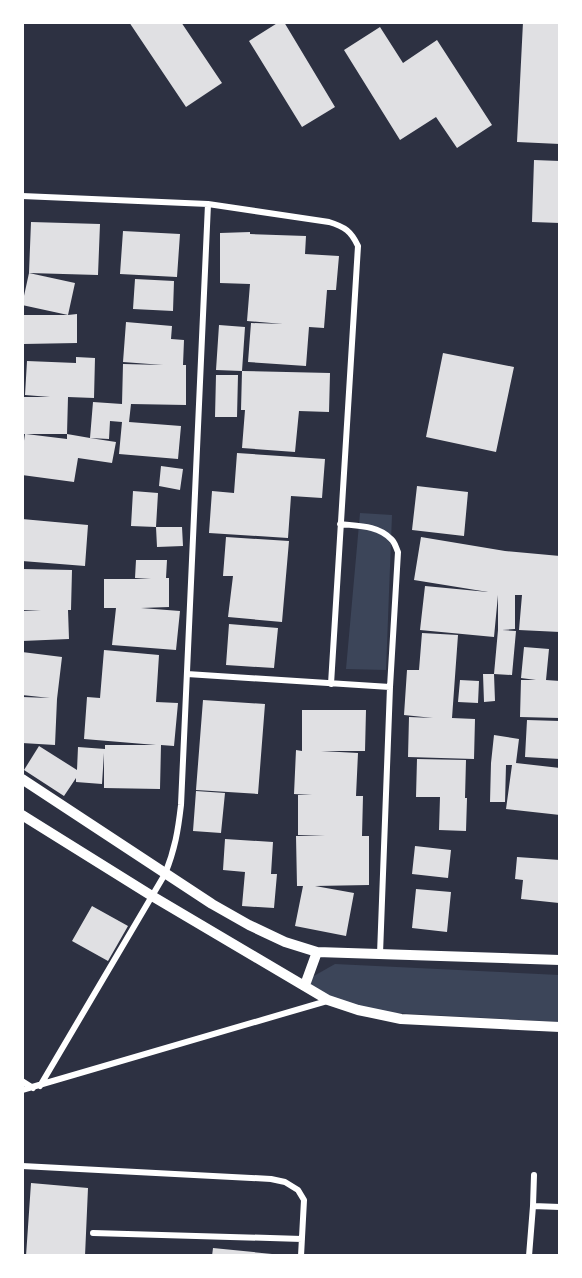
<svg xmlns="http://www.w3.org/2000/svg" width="582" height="1278" font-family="'DM Sans',sans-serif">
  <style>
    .green { fill: #3c4559 }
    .building { fill: #e0e0e3 }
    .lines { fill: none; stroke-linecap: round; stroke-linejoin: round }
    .minor { stroke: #fff; stroke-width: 6 }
    .tertiary { stroke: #fff; stroke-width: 10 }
  </style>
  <rect width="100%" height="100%" fill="#2d3142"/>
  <path class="green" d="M360 513 392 515 386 670 346 669Z
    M335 964 559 975V1022L377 1012 334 999 305 981Z"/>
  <path class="building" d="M129 22H181L222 83 186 107Z
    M279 22H284L335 107 302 127 249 41Z
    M523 22H560V144L517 142Z
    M380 27 403 63 437 40 492 125 457 148 436 117 400 140 344 50Z
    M534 160 560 161V223L532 222Z
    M31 222 100 224 98 275 29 273Z
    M123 231 180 234 177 277 120 274Z
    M250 232V234L306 236 305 254 339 256 336 290H327L324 328 309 327 306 366 248 362 251 323 283 324 247 321 250 284 220 283V233Z
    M29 273 75 283 68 315 77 314V343L23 344 24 315H68L22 305Z
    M135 279 174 281 173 311 133 309Z
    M126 322 172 326 171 339 184 340 183 365H186V405L131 404 129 422 181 426 178 459 119 454 122 422 110 421 109 439 90 438 116 442 112 463 78 458 74 482 22 475V454L25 434H22V397H50L25 395 27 361 76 363V357L95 358 94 398 68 397 67 434H26L67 439V434L90 438 93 402 122 404 123 364 163 365 123 362Z
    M219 325 245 327 242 371 216 370Z
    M443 353 514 367 496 452 426 437Z
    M242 371 330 373 329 412 299 411 295 452 242 448 245 410H241Z
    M216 375H238L237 417H215Z
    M237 453 325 459 322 498 291 496 288 538 209 533 212 491 234 493Z
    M161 466 183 469 180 490 159 486Z
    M417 486 468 492 464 536 412 530Z
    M133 491 158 493 156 527 131 526Z
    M22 519 88 525 85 566 22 561Z
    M156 527H182L183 546 157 547Z
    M226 537 289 541 282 622 228 617 233 576H223Z
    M421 537 505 551 560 556V632L519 630 522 595H515V629L502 630 516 631 512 675 494 674 495 701 484 702 483 674H494L498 630V595L494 637 420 630 425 586 488 592 414 580Z
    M136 560H167L166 578H169V607L141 608 180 611 176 650 112 645 116 608H104V579H151L135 578Z
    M22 569 72 570 71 610H68L69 639 22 641V611H41L22 610Z
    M229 624 278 628 274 668 226 665Z
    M422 633 458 635 452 718 475 719 474 759 408 757 409 717 433 718 404 715 407 670H419Z
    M524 647 549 649 546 680 560 681V718L520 717 521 680H536L521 678Z
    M104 650 159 655 156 702 178 703 174 746 161 745 160 789 104 788V753L102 784 76 782V778L64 796 24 770 39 746 77 770 78 747 105 749V745H156L84 739 87 697 100 698Z
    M22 652 62 657 57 699 55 745 22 743V697L50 698 22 695Z
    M460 680 479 681 478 703 458 702Z
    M203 700 265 704 258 794 196 790Z
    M302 710H366L365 751H321L358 753 356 796H363L362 836H369V885L315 886 354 893 346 936 295 926 303 886H297L296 836H325L298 835V795H312L294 794 296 750 302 751Z
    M527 720 560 721V759L525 757Z
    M494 735 519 739 516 763 560 768V815L506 809 512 765H506L505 802H490L491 763Z
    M417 759 466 760 465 798H467L466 831 439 830 440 797H416Z
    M196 791 225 793 221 833 193 831Z
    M225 839 273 842 271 874H277L274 908 242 906 245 872 223 870Z
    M415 846 451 850 448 878 412 874Z
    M517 857 560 860 559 903 521 899 523 880 515 879Z
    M416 889 451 892 447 932 412 928Z
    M92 906 128 926 108 961 72 941Z
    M31 1183 88 1188 85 1256H26Z
    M213 1248 272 1254V1256H212Z"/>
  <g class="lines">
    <path class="minor" d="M22 196 208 204 329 222C345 227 351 231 358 246L331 684
      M340 524C357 526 378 525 391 539 395 542 396 548 398 552L390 687 380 954
      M187 674 390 687
      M22 1081 33 1088
      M40 1086 165 874C175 849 178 831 181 805L208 204
      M22 1090 327 1001
      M22 1166 271 1179 285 1182 298 1190 304 1200 301 1256
      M533 1206 560 1207
      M93 1233 302 1239
      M529 1256 533 1206 534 1175"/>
    <path class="tertiary" d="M22 779 212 904 249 925 285 942 317 952 560 960
      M22 815 152 896 328 1000 358 1010 401 1019 560 1027
      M305 985 317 952"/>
  </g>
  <rect width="582" height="1278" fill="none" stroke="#ffffff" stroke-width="48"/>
</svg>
